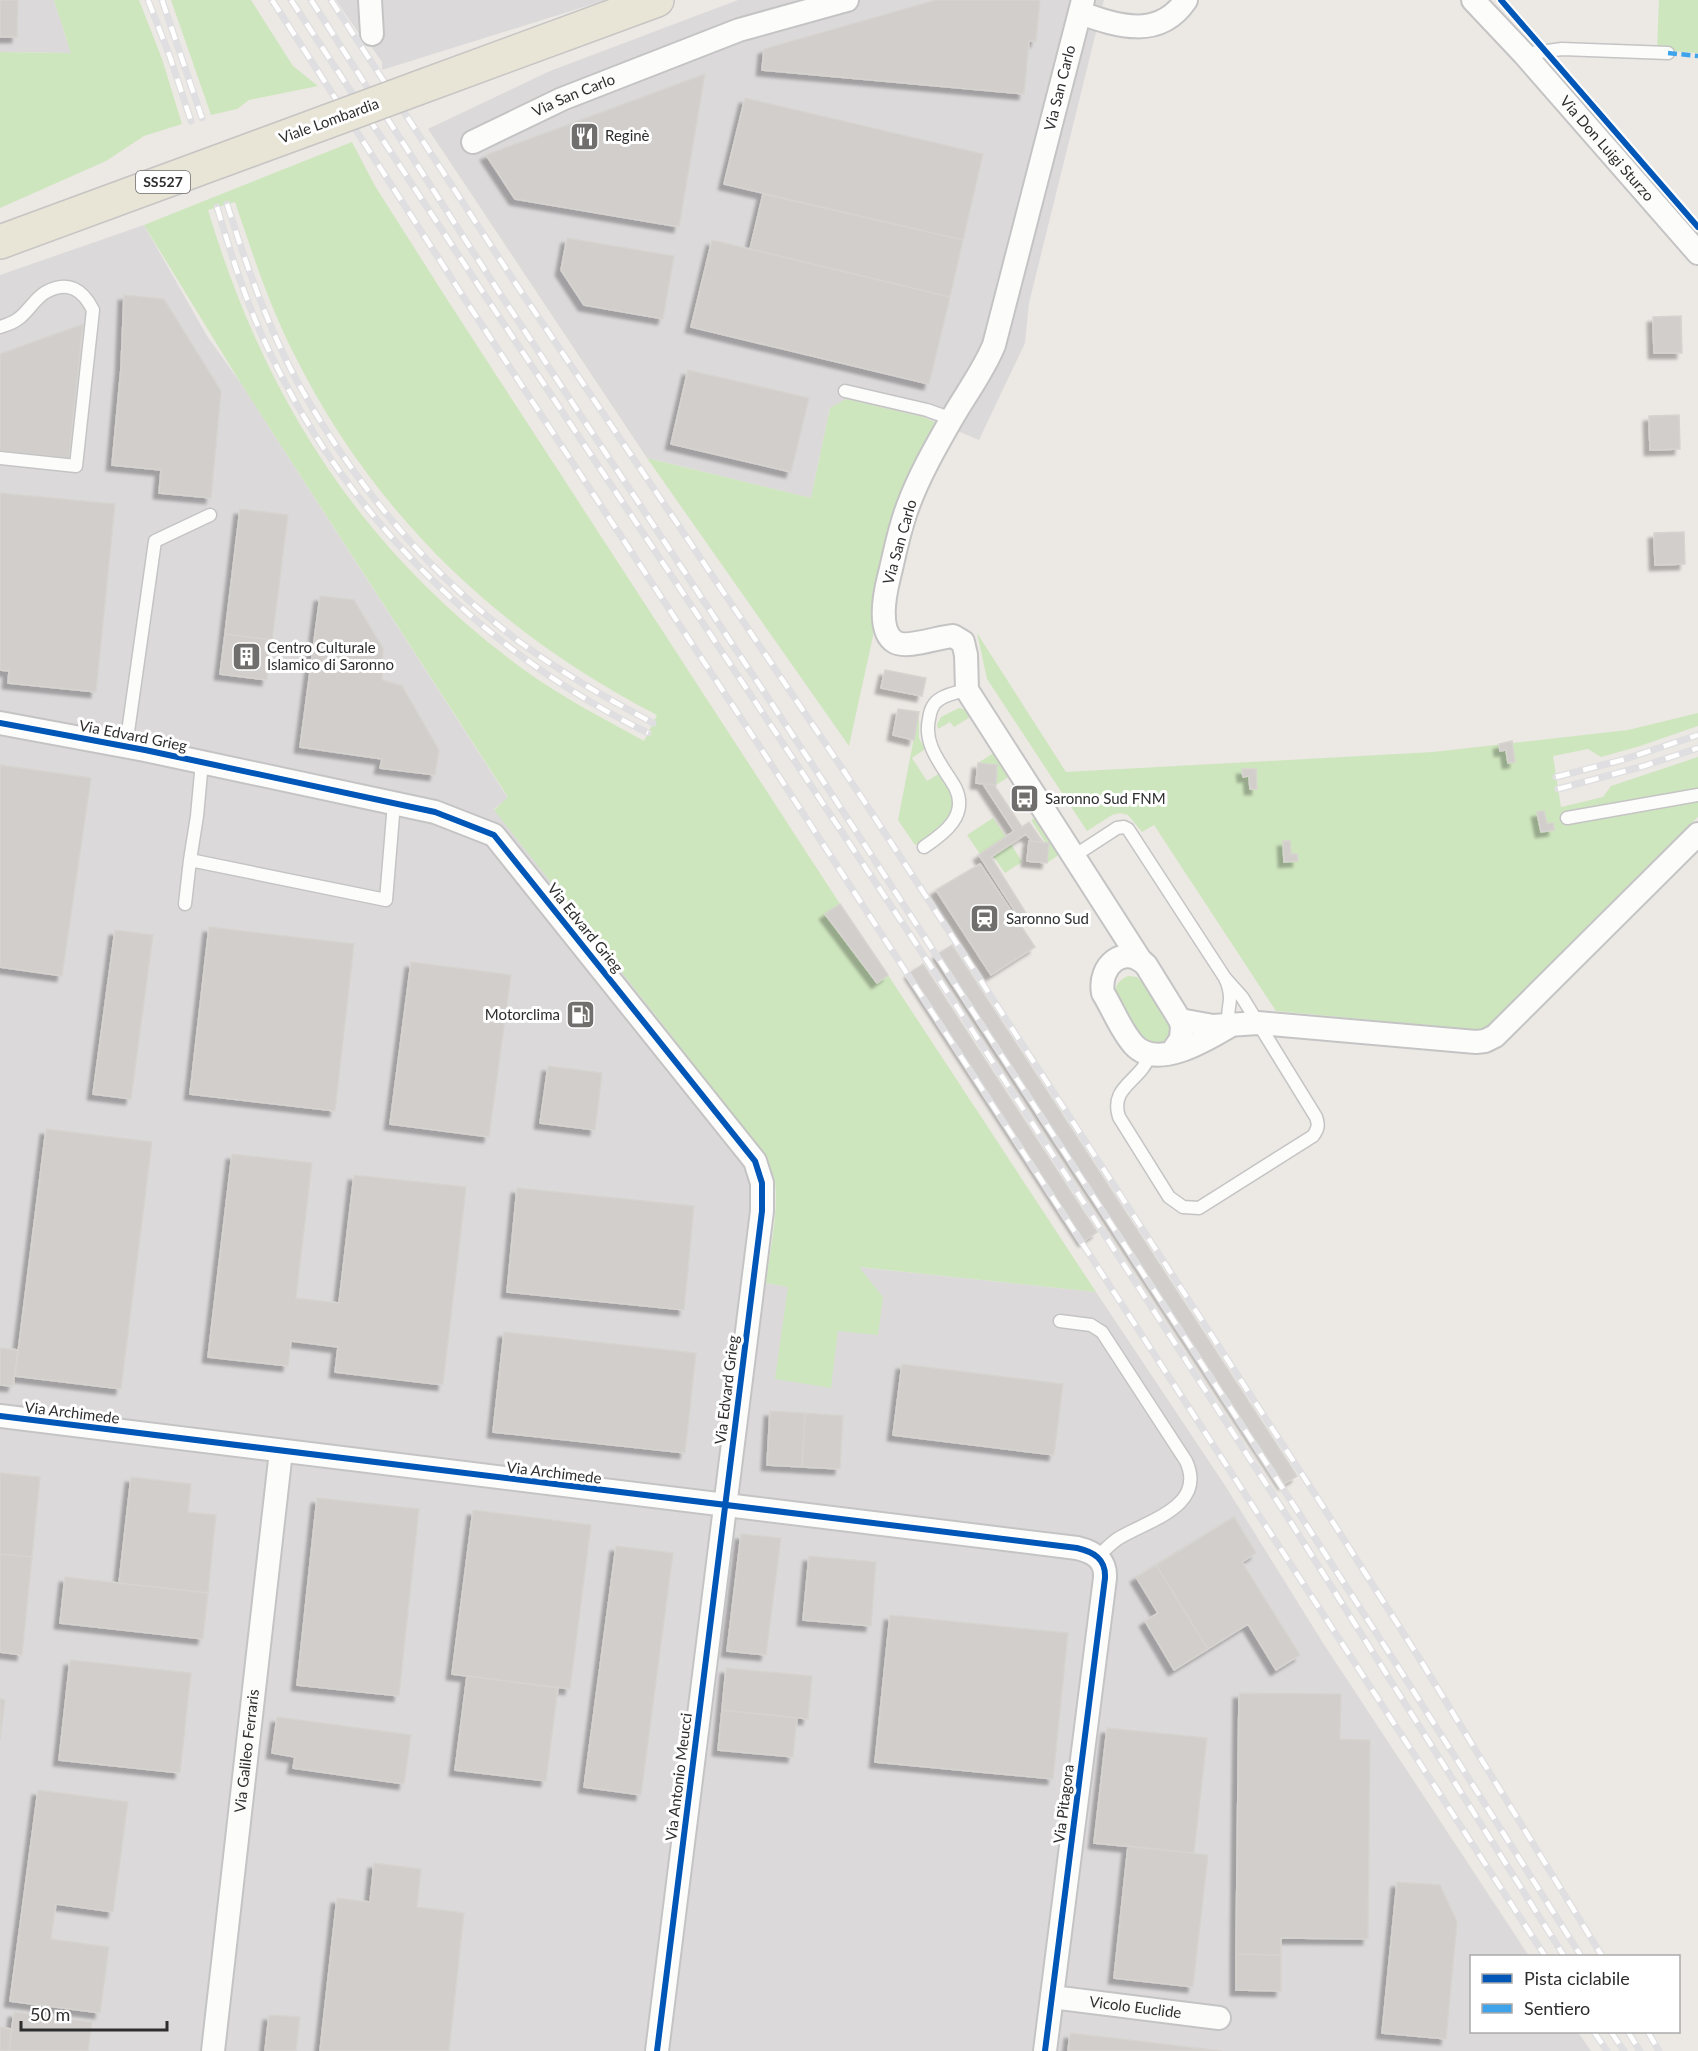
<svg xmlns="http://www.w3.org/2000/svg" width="1698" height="2051" font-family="Lato,sans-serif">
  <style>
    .industrial { fill: #dcd9db }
    .green { fill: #cee6be; fill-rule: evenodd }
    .building { fill: #d1cecb; stroke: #d7d4d0; stroke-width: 1.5; filter: url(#shadow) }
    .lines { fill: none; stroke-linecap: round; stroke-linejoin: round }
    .service-casing { stroke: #c5c4c5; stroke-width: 15 }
    .minor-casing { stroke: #c5c4c5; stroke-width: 26 }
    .primary-casing { stroke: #c6c5c4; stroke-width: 36 }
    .service { stroke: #fcfcfb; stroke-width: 12 }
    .minor { stroke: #fcfcfb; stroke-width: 22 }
    .primary { stroke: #e8e4d6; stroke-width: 33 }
    .rail-casing { stroke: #dfdfe1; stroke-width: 7 }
    .rail { stroke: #fff; stroke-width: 4.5; stroke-dasharray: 14; stroke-linecap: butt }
    .primary-bridge-casing { stroke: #c6c5c4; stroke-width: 36; stroke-linecap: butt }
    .primary-bridge { stroke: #e8e4d6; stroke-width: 33 }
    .quiet { stroke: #3ea3eb; stroke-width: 4.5; stroke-dasharray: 9 4.5; stroke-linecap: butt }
    .cycleway-casing { stroke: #fff; stroke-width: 10 }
    .cycleway { stroke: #0057b8; stroke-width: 6 }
    .labels { text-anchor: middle; stroke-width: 6; stroke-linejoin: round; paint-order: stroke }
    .shield { fill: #fff; stroke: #6d6d6d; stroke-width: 1.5 }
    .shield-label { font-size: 14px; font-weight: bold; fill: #2e2e2e }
    .street-label { font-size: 15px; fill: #2e2e2e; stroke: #fff }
    .poi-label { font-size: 15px; fill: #2e2e2e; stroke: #fff; text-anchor: start }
  </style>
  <defs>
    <filter id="shadow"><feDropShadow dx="-5.5" dy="5.5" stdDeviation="1.5" flood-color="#0004"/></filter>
  </defs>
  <rect width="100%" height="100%" fill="#ece8e4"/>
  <path class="industrial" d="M0 0H54L71 53 0 52Z
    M336 0H606L382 70V62L368 42 362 38Z
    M738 0H1104L1029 303 1025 343 979 440 923 417 830 408 811 498 647 458 428 129 550 71Z
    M144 225 207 336 240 382 508 798 494 809 760 1148 771 1166 775 1184V1205L766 1283 788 1287 838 1331 858 1267 1096 1292 1226 1487 1323 1643 1529 1956H1472V2032H1578L1591 2051H0V275Z"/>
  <path class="green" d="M54 0H139L162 59 182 124 144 136 106 161 0 208V52L71 53Z
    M171 0H251L293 66 318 86 249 100 237 109 211 115Z
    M1659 0H1698V53L1657 50Z
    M352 142 375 186 450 304 840 904 825 915 877 983 888 975 1096 1292 859 1267 883 1297 878 1335 838 1331 831 1388 775 1379 788 1287 766 1283C769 1256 779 1209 775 1183 773 1170 767 1159 760 1148L494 810 508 797 240 382 144 225ZM235 202C252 252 268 302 292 350 372 513 497 632 657 715L644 741C603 718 561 697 523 669 362 551 265 400 208 210Z
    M846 399 923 417 937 423 905 481 894 512 873 601V636L849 746 647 458 811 498 830 408Z
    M977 633 1066 772 1433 752 1628 730 1698 713V726L1640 746 1601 757 1588 749 1553 756 1561 807 1603 797 1611 786 1698 757V817L1487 1028 1477 1030 1276 1011 1154 825 1142 832 1128 815 1120 813 1112 815 1087 831 987 679Z
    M959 708 968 710 972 716 954 727 950 722 938 729 937 724 941 717Z
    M919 712V738L925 749 912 758 927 781 940 773C967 813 948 824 915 845L898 820Z
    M995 752 1010 776 996 785 997 765 978 763Z
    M1036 817 1060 854 1047 863 1048 843 1045 842 1031 820Z
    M993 818 1006 837 980 854 967 835Z
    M1011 844 1022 862 1005 873 993 856Z
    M1128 976 1137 977 1143 983 1170 1027 1172 1031 1167 1046 1143 1043 1115 995C1115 985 1119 980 1128 976Z"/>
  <path class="building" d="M0 0H18L17 37H0Z
    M936 0H1040L1036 41H1029L1024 94 762 70 764 49Z
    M705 74 679 227 515 199 486 155Z
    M745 98 983 154 963 240 724 184Z
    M763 194 963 240 950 297 750 249Z
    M567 238 674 256 663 319 584 305 561 270Z
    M712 240 950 297 929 384 691 327Z
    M124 295 164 299 221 391 211 498 159 493 161 470 112 465 121 368Z
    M1681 316 1682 353H1654L1653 317Z
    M83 324 69 458 0 451V354Z
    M688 370 809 398 791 472 671 444Z
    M1679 415 1680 449 1650 450 1649 416Z
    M0 493 115 504 96 692 8 683 9 671 0 670Z
    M240 509 288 515 272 640 225 634Z
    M1684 532 1685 564 1655 565 1654 533Z
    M320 596 354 600 383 648 382 680 402 686 439 750 435 775 380 768 382 759 300 747Z
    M225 634 272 640 267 680 220 674Z
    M885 670 926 678 922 696 881 688Z
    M898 709 919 712 914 740 893 735Z
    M1512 741 1515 762 1508 763 1506 750 1500 751 1499 744Z
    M978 763 997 765 996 785 976 783Z
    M0 765 91 778 62 976 0 967Z
    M1242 769H1256L1257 789H1250L1249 776 1243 777Z
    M983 784 994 785 1022 827 1029 822 1043 842 1032 841 1026 834 991 857 1029 918 1022 922 979 855 1014 831Z
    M1544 811 1547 824 1553 823 1554 830 1541 832 1537 812Z
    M1029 841 1049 843 1047 863 1027 861Z
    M1283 841H1290L1291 854H1297L1298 861 1284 862Z
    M980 864 1035 947 991 975 936 890Z
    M840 904 888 975 877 983 825 914Z
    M209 927 354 944 335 1111 190 1094Z
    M115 930 153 935 131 1099 93 1094Z
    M952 945 1297 1476 1284 1484 938 954Z
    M411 962 511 975 489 1137 390 1124Z
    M923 964 1097 1232 1084 1241 910 973Z
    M548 1066 602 1073 595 1130 540 1123Z
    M46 1129 152 1142 121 1389 15 1376Z
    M232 1154 312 1163 296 1298 339 1303 354 1175 466 1187 443 1385 335 1372 338 1347 291 1341 288 1366 208 1357Z
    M517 1188 694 1206 684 1310 507 1292Z
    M504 1332 696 1353 685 1453 493 1432Z
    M0 1348 18 1350 13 1386 0 1385Z
    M902 1364 1063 1384 1054 1455 893 1435Z
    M770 1411 805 1413 802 1467 767 1465Z
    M805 1413 843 1416 840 1469 802 1467Z
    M0 1473 40 1477 32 1557 0 1554Z
    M131 1477 191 1484 188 1512 216 1515 208 1593 119 1583Z
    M317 1498 419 1509 399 1696 297 1685Z
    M473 1510 591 1525 570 1689 452 1674Z
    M1234 1517 1256 1553 1242 1562 1300 1655 1276 1670 1248 1624 1208 1649 1156 1565Z
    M741 1534 781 1538 766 1655 727 1651Z
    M616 1546 673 1553 641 1795 584 1787Z
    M0 1554 32 1557 22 1655 0 1652Z
    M809 1556 876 1562 871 1626 803 1620Z
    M1156 1565 1208 1649 1174 1670 1145 1621 1158 1613 1136 1577Z
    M65 1577 208 1593 203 1639 60 1623Z
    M890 1615 1068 1633 1053 1779 875 1762Z
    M70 1660 191 1673 180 1773 59 1760Z
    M726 1668 812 1676 808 1719 722 1710Z
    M467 1676 558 1688 546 1781 455 1770Z
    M1239 1693 1341 1694 1340 1739 1370 1740 1368 1939 1281 1938V1955L1236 1954Z
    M0 1699 5 1700 0 1740Z
    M722 1710 797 1718 793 1757 718 1750Z
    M277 1717 411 1735 404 1784 293 1768 295 1757 272 1753Z
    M1107 1728 1207 1738 1194 1853 1094 1843Z
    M38 1790 128 1802 113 1912 56 1904 51 1939 109 1947 100 2013 10 2001Z
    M1128 1846 1208 1855 1193 1987 1114 1978Z
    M374 1863 421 1869 417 1907 464 1913 449 2051H320L337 1898 370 1902Z
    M1397 1882 1440 1885 1457 1922 1446 2039 1382 2033Z
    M1236 1954 1281 1955V1991L1236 1990Z
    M14 2012 92 2022 88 2051H9Z
    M269 2015 300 2017 296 2051H265Z
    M0 2027 12 2029 9 2051H0Z
    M1070 2033 1222 2051H1068Z"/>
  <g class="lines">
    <defs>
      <path id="service" d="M1524 54 1562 49 1668 53
        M0 327C6 325 13 323 18 319 28 312 35 298 46 292 69 280 83 290 93 310L76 466 0 458
        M845 391 927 410 952 419
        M126 746 155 541 210 515
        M202 762 197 816 190 860 386 900 394 803
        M1567 818 1698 795
        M924 847C945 833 969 815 955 787 942 765 923 745 929 719 930 711 933 703 940 699 947 694 958 692 967 690
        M1074 856 1117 828 1124 827 1128 829 1225 978C1228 984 1230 991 1230 998 1230 1010 1223 1019 1237 1025
        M185 904 190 860
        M1150 1054C1142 1081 1109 1086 1119 1117L1169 1197 1183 1207 1199 1208 1313 1136C1318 1129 1319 1125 1316 1117L1242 997 1225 978
        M1060 1321 1091 1325 1102 1332 1186 1461C1207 1506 1149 1520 1119 1538 1111 1543 1105 1550 1098 1556"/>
      <g id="minor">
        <path d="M370 0 372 34"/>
        <path d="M1083 0 994 345C983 372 965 395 951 420 935 448 919 476 908 506 899 529 895 553 889 577 885 593 877 631 895 642 907 649 938 637 953 636L963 642 966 655 967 690 1139 958"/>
        <path id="s1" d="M1473 0 1524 54 1698 253"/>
        <path d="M1080 13C1118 26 1159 40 1186 0"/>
        <path id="s2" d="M473 142 562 99 739 30 847 0"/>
        <path d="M0 723 145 750 435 812 494 835 755 1161 762 1183V1211L657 2051"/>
        <path d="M1180 1020 1213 1026 1258 1023 1476 1042 1485 1041 1495 1036 1698 834"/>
        <path d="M1172 1052 1181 1039 1182 1026 1180 1020 1146 965C1124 943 1098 966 1103 993 1113 1009 1121 1031 1134 1045 1157 1070 1206 1040 1228 1027"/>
        <path d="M0 1416 1077 1548C1094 1552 1106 1559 1105 1578L1045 2051"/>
        <path id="s3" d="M1052 1997 1219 2018"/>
        <path id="s4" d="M213 2051 281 1451"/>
      </g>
      <path id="primary" d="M418 88 657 0
        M0 242 326 122"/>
    </defs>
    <use href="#service" class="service-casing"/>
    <use href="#minor" class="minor-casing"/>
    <use href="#primary" class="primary-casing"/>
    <use href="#service" class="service"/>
    <use href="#minor" class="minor"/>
    <use href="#primary" class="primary"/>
    <defs>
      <path id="rail" d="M148 0 170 57 191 121
        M162 0 202 118
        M272 0 470 307 758 744 1545 1956
        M291 0 486 297 913 939 1292 1524 1564 1956
        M311 0 497 289 831 793 1302 1518 1402 1673 1581 1956
        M331 0 514 281 864 801 1322 1505 1421 1661 1602 1956
        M227 204C246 264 267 325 297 381 352 481 426 571 517 640 560 672 606 698 653 723
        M217 207C232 258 248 308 271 355 350 520 485 653 648 733
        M1556 777 1622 760 1698 735
        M1558 789 1644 766 1698 748
        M1594 2032 1607 2051
        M1611 2032 1624 2051
        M1628 2032 1640 2051
        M1648 2032 1659 2051"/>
    </defs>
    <use href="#rail" class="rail-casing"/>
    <use href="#rail" class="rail"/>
    <defs>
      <path id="primary-bridge" d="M326 122 418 88"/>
    </defs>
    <use href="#primary-bridge" class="primary-bridge-casing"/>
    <use href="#primary-bridge" class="primary-bridge"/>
    <path class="quiet" d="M1668 53 1698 56"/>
    <defs>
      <path id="cycleway" d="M1501 0 1698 227
        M0 723 145 750 435 812 494 835 755 1161 762 1183V1211L657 2051
        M0 1416 1077 1548C1094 1552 1106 1559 1105 1578L1045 2051"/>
    </defs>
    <use href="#cycleway" class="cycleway-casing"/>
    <use href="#cycleway" class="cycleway"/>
  </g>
  <defs>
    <symbol id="restaurant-square" viewBox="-11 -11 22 22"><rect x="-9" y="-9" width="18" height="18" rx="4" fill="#706f6e" stroke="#fff"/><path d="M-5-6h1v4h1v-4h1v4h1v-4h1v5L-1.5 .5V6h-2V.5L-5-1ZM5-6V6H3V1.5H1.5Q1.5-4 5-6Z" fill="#fff"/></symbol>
    <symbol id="building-square" viewBox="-11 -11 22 22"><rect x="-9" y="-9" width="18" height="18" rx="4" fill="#706f6e" stroke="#fff"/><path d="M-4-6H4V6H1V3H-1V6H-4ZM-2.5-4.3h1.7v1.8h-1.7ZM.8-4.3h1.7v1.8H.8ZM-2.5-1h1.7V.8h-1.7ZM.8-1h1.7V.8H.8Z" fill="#fff"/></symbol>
    <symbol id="bus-square" viewBox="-11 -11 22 22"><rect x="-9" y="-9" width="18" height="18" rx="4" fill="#706f6e" stroke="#fff"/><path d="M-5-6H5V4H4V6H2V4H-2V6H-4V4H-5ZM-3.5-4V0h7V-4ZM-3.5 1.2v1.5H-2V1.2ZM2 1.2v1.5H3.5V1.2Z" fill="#fff"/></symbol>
    <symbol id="station-square" viewBox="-11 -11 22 22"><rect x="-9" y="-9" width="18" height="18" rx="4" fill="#706f6e" stroke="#fff"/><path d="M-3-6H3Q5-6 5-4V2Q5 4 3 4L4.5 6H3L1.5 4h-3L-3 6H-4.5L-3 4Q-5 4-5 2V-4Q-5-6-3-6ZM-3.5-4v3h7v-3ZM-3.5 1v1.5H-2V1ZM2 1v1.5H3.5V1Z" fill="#fff"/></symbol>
    <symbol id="fuel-square" viewBox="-11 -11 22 22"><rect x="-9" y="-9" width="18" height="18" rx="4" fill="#706f6e" stroke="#fff"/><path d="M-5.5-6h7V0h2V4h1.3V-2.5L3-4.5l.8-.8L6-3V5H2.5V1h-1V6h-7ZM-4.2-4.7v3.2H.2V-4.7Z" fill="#fff"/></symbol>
  </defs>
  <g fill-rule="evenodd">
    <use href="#restaurant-square" x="568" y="120" width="33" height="33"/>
    <use href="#building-square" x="230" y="640" width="33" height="33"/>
    <use href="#bus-square" x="1008" y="782" width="33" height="33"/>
    <use href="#station-square" x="968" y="902" width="33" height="33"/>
    <use href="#fuel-square" x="564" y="998" width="33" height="33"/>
  </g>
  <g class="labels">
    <rect class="shield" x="136" y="171" width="54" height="22" rx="4.5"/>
    <g class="shield-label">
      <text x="163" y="187">SS527</text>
    </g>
    <g class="street-label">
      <text transform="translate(1060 88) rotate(-76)" y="5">Via San Carlo</text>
      <text dy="5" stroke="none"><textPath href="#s2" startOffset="111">Via San Carlo</textPath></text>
      <text transform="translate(329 121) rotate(-20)" y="5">Viale Lombardia</text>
      <text dy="5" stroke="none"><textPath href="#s1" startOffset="200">Via Don Luigi Sturzo</textPath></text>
      <text transform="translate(900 542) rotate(-74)" y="5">Via San Carlo</text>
      <text transform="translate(133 736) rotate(11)" y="5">Via Edvard Grieg</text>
      <text transform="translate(585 928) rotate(51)" y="5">Via Edvard Grieg</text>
      <text transform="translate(727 1390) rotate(-83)" y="5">Via Edvard Grieg</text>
      <text transform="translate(72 1413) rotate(7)" y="5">Via Archimede</text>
      <text transform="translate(554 1473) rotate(7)" y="5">Via Archimede</text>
      <text dy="5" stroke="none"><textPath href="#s4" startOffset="302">Via Galileo Ferraris</textPath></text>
      <text transform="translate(679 1777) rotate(-83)" y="5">Via Antonio Meucci</text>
      <text transform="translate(1064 1804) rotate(-83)" y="5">Via Pitagora</text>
      <text dy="5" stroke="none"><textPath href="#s3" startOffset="84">Vicolo Euclide</textPath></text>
    </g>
    <g class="poi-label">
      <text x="605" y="141">Reginè</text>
      <text x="267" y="653">Centro Culturale<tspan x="267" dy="17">Islamico di Saronno</tspan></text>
      <text x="1045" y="804">Saronno Sud FNM</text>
      <text x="1006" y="924">Saronno Sud</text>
      <text x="560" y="1020" text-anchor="end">Motorclima</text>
    </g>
  </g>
  <rect x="1470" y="1955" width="210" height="78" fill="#ffffff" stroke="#ababab" stroke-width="1.5"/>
  <rect x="1482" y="1974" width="30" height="9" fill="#0057b8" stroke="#ababab" stroke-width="1.5"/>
  <text x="1524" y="1985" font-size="18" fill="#2e2e2e">Pista ciclabile</text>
  <rect x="1482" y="2004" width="30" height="9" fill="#3ea3eb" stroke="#ababab" stroke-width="1.5"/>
  <text x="1524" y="2015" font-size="18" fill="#2e2e2e">Sentiero</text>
  <path d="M21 2021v9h146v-9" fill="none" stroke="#2e2e2e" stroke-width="3"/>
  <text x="30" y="2021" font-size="18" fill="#2e2e2e" stroke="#ffffff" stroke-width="4.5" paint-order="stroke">50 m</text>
</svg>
